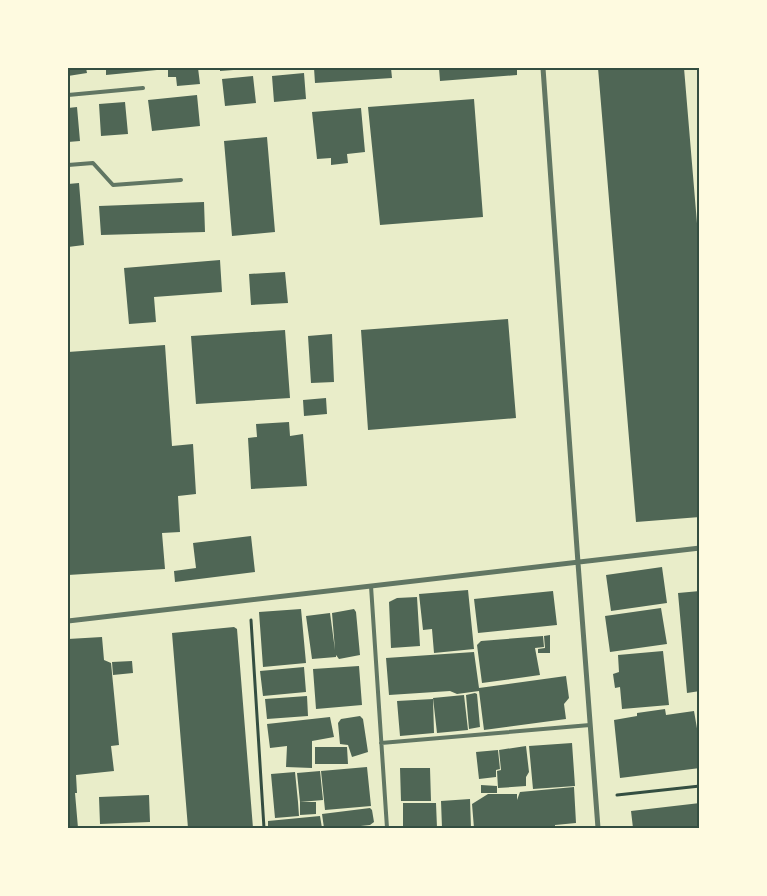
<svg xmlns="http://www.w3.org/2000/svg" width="767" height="896" font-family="Barlow,sans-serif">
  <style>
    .building { fill: #4f6655 }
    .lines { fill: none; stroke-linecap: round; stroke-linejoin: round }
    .path { stroke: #344e41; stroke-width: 3 }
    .service { stroke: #617663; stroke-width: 4 }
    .minor { stroke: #617663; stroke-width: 5 }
    .neatline { fill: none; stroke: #344e41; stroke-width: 2 }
  </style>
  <rect width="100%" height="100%" fill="#e9edc9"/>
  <path class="building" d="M68 68H86L87 73 68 76Z
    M106 68H157V70L106 75Z
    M168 68H198L200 84 177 86 176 77H168Z
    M220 68H247V69L220 71Z
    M314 68H391L392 78 315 83Z
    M439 68H517V75L440 81Z
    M598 68H684L700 259V517L636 522Z
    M304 73 306 99 274 102 272 76Z
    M253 76 256 103 225 106 222 79Z
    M197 95 200 126 152 131 148 100Z
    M474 99 483 217 380 225 368 107Z
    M125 102 128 134 101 136 99 104Z
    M77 107 80 141 68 142V108Z
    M361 108 365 152 347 154 348 163 331 165V158L317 159 312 112Z
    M267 137 275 232 232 236 224 141Z
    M79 183 84 245 68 247V184Z
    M204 202 205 232 101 235 99 206Z
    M220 260 222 292 154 297 156 322 129 324 124 268Z
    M285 272 288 303 251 305 249 274Z
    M508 319 516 418 368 430 361 330Z
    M285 330 290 398 196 404 191 336Z
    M332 334 334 382 311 383 308 336Z
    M165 345 172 446 193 444 196 494 178 496 180 532 162 533 165 569 68 575V352Z
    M326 398 327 414 304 416 303 400Z
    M289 422 290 436 303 434 307 486 251 489 248 438 257 437 256 424Z
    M251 536 255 572 175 582 174 571 196 568 193 543Z
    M662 567 667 603 611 611 606 575Z
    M468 590 474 649 434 653 432 629 423 630 419 594Z
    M553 591 557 625 478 633 474 599Z
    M700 591V691L687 693 678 593Z
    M417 597 420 646 391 648 389 602 397 598Z
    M661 608 667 644 610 652 605 616Z
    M301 609 306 663 263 667 259 612Z
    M354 609 356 612 360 655 339 659 336 655V657L312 659 306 616 330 613 335 650 332 613Z
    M234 627 237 629 253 828H188L172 633Z
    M550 635V653H538V649L545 648 544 636Z
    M543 636 544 647 535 648 540 675 482 683 477 645 481 641Z
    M102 637 104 660 111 663 119 745 111 746 114 771 76 775 77 793H75L78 828H68V639Z
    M663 651 669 705 622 709 620 687 615 688 613 674 619 672 618 655Z
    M474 652 479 688 566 676 569 698 564 704 566 719 484 730 479 691 457 694 450 691 389 695 386 658Z
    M132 661 133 673 113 675 112 662Z
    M359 666 362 705 316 709 313 669Z
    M304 667 306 692 263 696 260 671Z
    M475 693 477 694 480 727 469 729 466 695Z
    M464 695 468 730 437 733 433 698Z
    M307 696 308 716 267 719 265 699Z
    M433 699 434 733 400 736 397 701Z
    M665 709 666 715 694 711 700 746V768L620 778 614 720 637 716V713Z
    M360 716 363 719 368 752 352 757 348 745 340 744 338 723 341 719Z
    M330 717 334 737 312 741V768L286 767 287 746 270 748 267 724Z
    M572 743 575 786 533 789 529 746Z
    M526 746 529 772 526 777V786L498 788 497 771 501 770 499 750Z
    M315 747H347L348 764H315Z
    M498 750 500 769 496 770V777L479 779 476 752Z
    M367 767 371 806 325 810 321 771Z
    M400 768H430L431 801H401Z
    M320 771 323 800 300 802 297 773Z
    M295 772 298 802H296H298L299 816 275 818 271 774Z
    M481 785 497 786V793H481Z
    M574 787 576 823 555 825V828H528L519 826V828H474L472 804 488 794H517V800L520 792Z
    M149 795 150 822 100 824 99 797Z
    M470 799 471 828H442L441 801Z
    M300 802H316V814L300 815Z
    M403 803H436L437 828H403Z
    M700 803V828H633L631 811Z
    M370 808 372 810 374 822 370 825 342 828H324L322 814Z
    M320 816 322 828H268V821Z"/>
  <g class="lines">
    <path class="path" d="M251 620 264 828
      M617 795 700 786"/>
    <path class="service" d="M68 95 143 88
      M68 165 93 163 113 185 181 180
      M371 586 387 828
      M381 743 590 725"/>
    <path class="minor" d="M543 68 578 563 598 828
      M68 621 700 548"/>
  </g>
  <rect width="767" height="896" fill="none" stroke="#fefae0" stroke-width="138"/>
  <rect x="69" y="69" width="629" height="758" class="neatline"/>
</svg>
